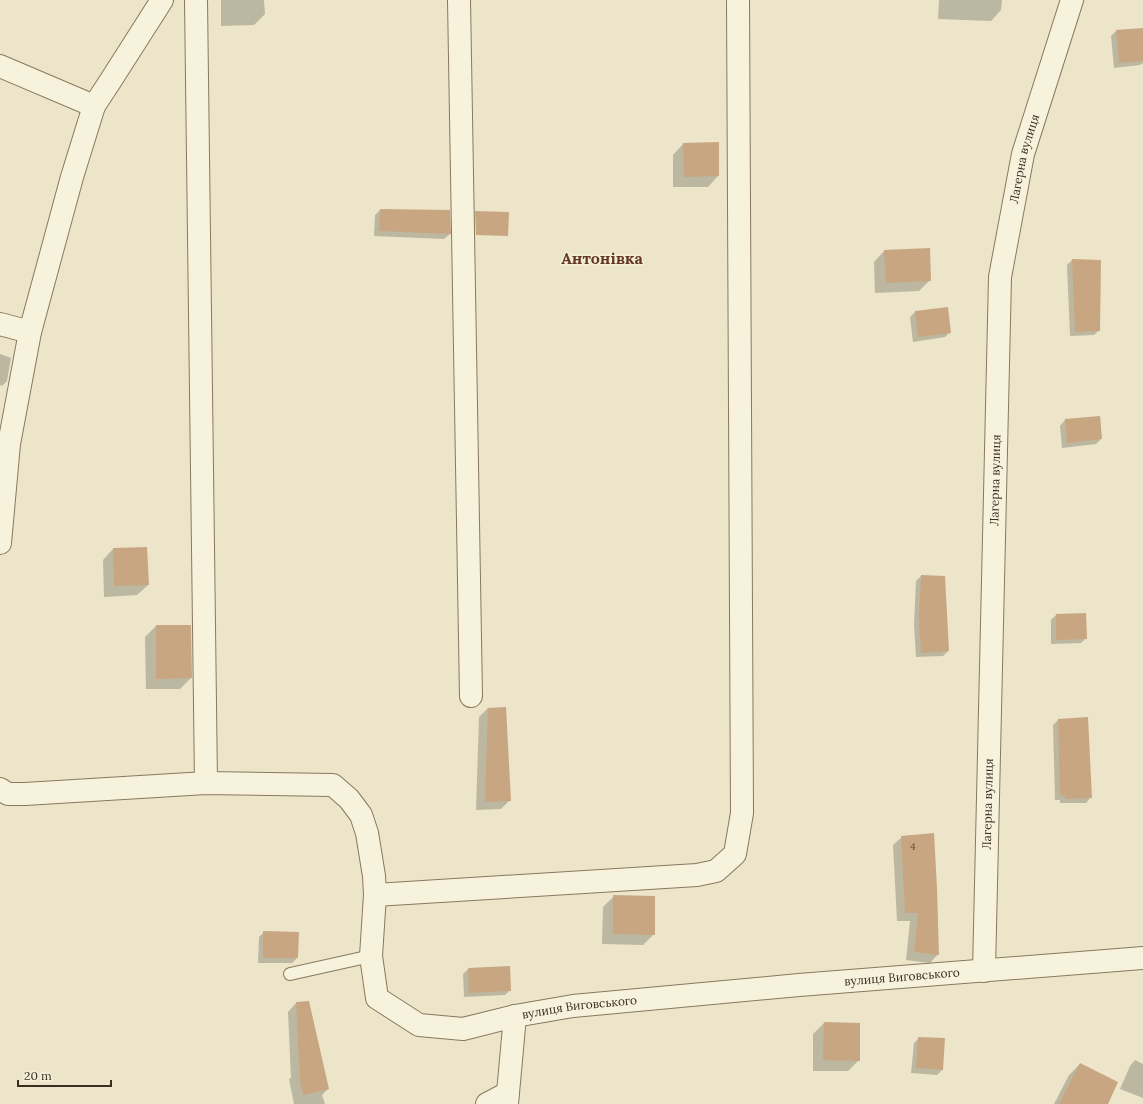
<svg xmlns="http://www.w3.org/2000/svg" width="1143" height="1104" font-family="Lora,serif">
  <style>
    .shadow { fill: #0003 }
    .building { fill: #c8a681 }
    .lines { fill: none; stroke-linecap: round; stroke-linejoin: round }
    .service-casing { stroke: #88795e; stroke-width: 14 }
    .minor-casing { stroke: #88795e; stroke-width: 24 }
    .service { stroke: #f7f2dc; stroke-width: 12 }
    .minor { stroke: #f7f2dc; stroke-width: 22 }
    .labels { text-anchor: middle; stroke-width: 3; stroke-linejoin: round; paint-order: stroke }
    .number-label { font-size: 10px; fill: #5d4d39 }
    .street-label { font-size: 12px; fill: #392f21; stroke: #f4efd8 }
    .district-label { font-size: 16px; font-weight: bold; fill: #643723; stroke: #f4efd8 }
  </style>
  <rect width="100%" height="100%" fill="#ece5c9"/>
  <path class="shadow" d="M221 0H264L265 14 254 25 221 26Z
    M939 0H1002L1001 10 991 21 938 19Z
    M1116 31 1143 35V63L1140 65 1114 68 1111 36Z
    M683 144H718V176L708 187H673V155Z
    M380 210 449 211 450 234 444 239 374 236 375 215Z
    M884 251 930 280 919 291 875 293 874 262Z
    M1072 260 1099 330 1094 335 1070 336 1067 265Z
    M915 312 950 332 945 337 913 342 910 317Z
    M0 354 11 358 7 381 2 386 0 385Z
    M1100 417 1101 439 1096 444 1062 448 1060 426 1065 420Z
    M113 549 148 585 137 595 104 597 103 560Z
    M921 576 948 651 943 656 916 657 914 624 916 581Z
    M1056 615 1086 638 1081 643 1051 644V620Z
    M156 626H190L191 678 180 689H146L145 637Z
    M488 708H505L510 800 501 809 476 810 479 717Z
    M1087 718 1091 797 1086 803H1060V800H1055L1053 725 1058 720Z
    M902 837 938 954 930 963 906 960 910 921H897L893 845Z
    M614 896 654 934 643 945 602 944 603 907Z
    M264 932 298 933 297 958 292 963H258L259 937Z
    M468 969 510 990 505 995 464 997 463 974Z
    M296 1003 328 1089 322 1095 325 1104H294L289 1079 291 1078 288 1012Z
    M824 1023 859 1024V1060L848 1071H813V1034Z
    M919 1038 942 1070 937 1075 911 1073 914 1043Z
    M1135 1060 1143 1064V1098L1120 1089 1130 1066Z
    M1080 1064 1106 1104H1054L1069 1075Z"/>
  <path class="building" d="M1143 28V61L1119 63 1116 30Z
    M719 142V176L684 177 683 143Z
    M380 209 450 210 451 234 379 231Z
    M475 211 509 212 508 236 476 235Z
    M930 248 931 281 886 283 884 250Z
    M1072 259 1101 260 1100 331 1075 332Z
    M948 307 951 333 918 337 915 311Z
    M1100 416 1102 439 1067 443 1065 419Z
    M147 547 149 585 114 586 113 548Z
    M921 575 945 576 949 651 921 653 919 618Z
    M1086 613 1087 639 1056 640V614Z
    M156 625H191L192 678 156 679Z
    M506 707 511 801 485 802 488 708Z
    M1088 717 1092 798 1065 799V796L1060 795 1058 719Z
    M934 833 937 888 939 955 914 952 918 913H905L901 836Z
    M613 895 655 896V935L613 934Z
    M263 931 299 932 298 958H263Z
    M510 966 511 991 469 993 468 968Z
    M309 1001 329 1089 303 1095 300 1080 296 1002Z
    M824 1022 860 1023V1061L823 1060Z
    M918 1037 945 1038 943 1070 916 1068Z
    M1080 1063 1118 1082 1108 1104H1059Z"/>
  <g class="lines">
    <defs>
      <path id="service" d="M290 974 371 956"/>
      <g id="minor">
        <path d="M196 0 206 783"/>
        <path d="M459 0 471 696"/>
        <path d="M0 66 94 106"/>
        <path d="M0 324 30 332"/>
        <path d="M0 543 9 444 30 332 72 177 94 106 111 80 162 0"/>
        <path id="s1" d="M0 789 8 794H25L206 783 333 785 349 799 361 815 367 833 374 876 375 895 371 956 377 998 419 1025 463 1029 515 1016 573 1006 799 985 1143 958"/>
        <path d="M375 895 697 875 716 871 735 854 742 813 738 0"/>
        <path id="s2" d="M984 971 1000 277 1023 154 1072 0"/>
        <path d="M487 1104 508 1093"/>
        <path d="M507 1104 515 1016"/>
      </g>
    </defs>
    <use href="#service" class="service-casing"/>
    <use href="#minor" class="minor-casing"/>
    <use href="#service" class="service"/>
    <use href="#minor" class="minor"/>
  </g>
  <g class="labels">
    <g class="number-label">
      <text x="913" y="850">4</text>
    </g>
    <g class="street-label">
      <text dy="4" stroke="none"><textPath href="#s2" startOffset="815">Лагерна вулиця</textPath></text>
      <text dy="4" stroke="none"><textPath href="#s2" startOffset="491">Лагерна вулиця</textPath></text>
      <text dy="4" stroke="none"><textPath href="#s2" startOffset="167">Лагерна вулиця</textPath></text>
      <text dy="4" stroke="none"><textPath href="#s1" startOffset="1098">вулиця Виговського</textPath></text>
      <text dy="4" stroke="none"><textPath href="#s1" startOffset="774">вулиця Виговського</textPath></text>
    </g>
    <g class="district-label">
      <text x="602" y="264">Антонівка</text>
    </g>
  </g>
  <path d="M18 1080v6h93v-6" fill="none" stroke="#392f21" stroke-width="2"/>
  <text x="24" y="1080" font-size="12" fill="#392f21" stroke="#f4efd8" stroke-width="3" paint-order="stroke">20 m</text>
</svg>
